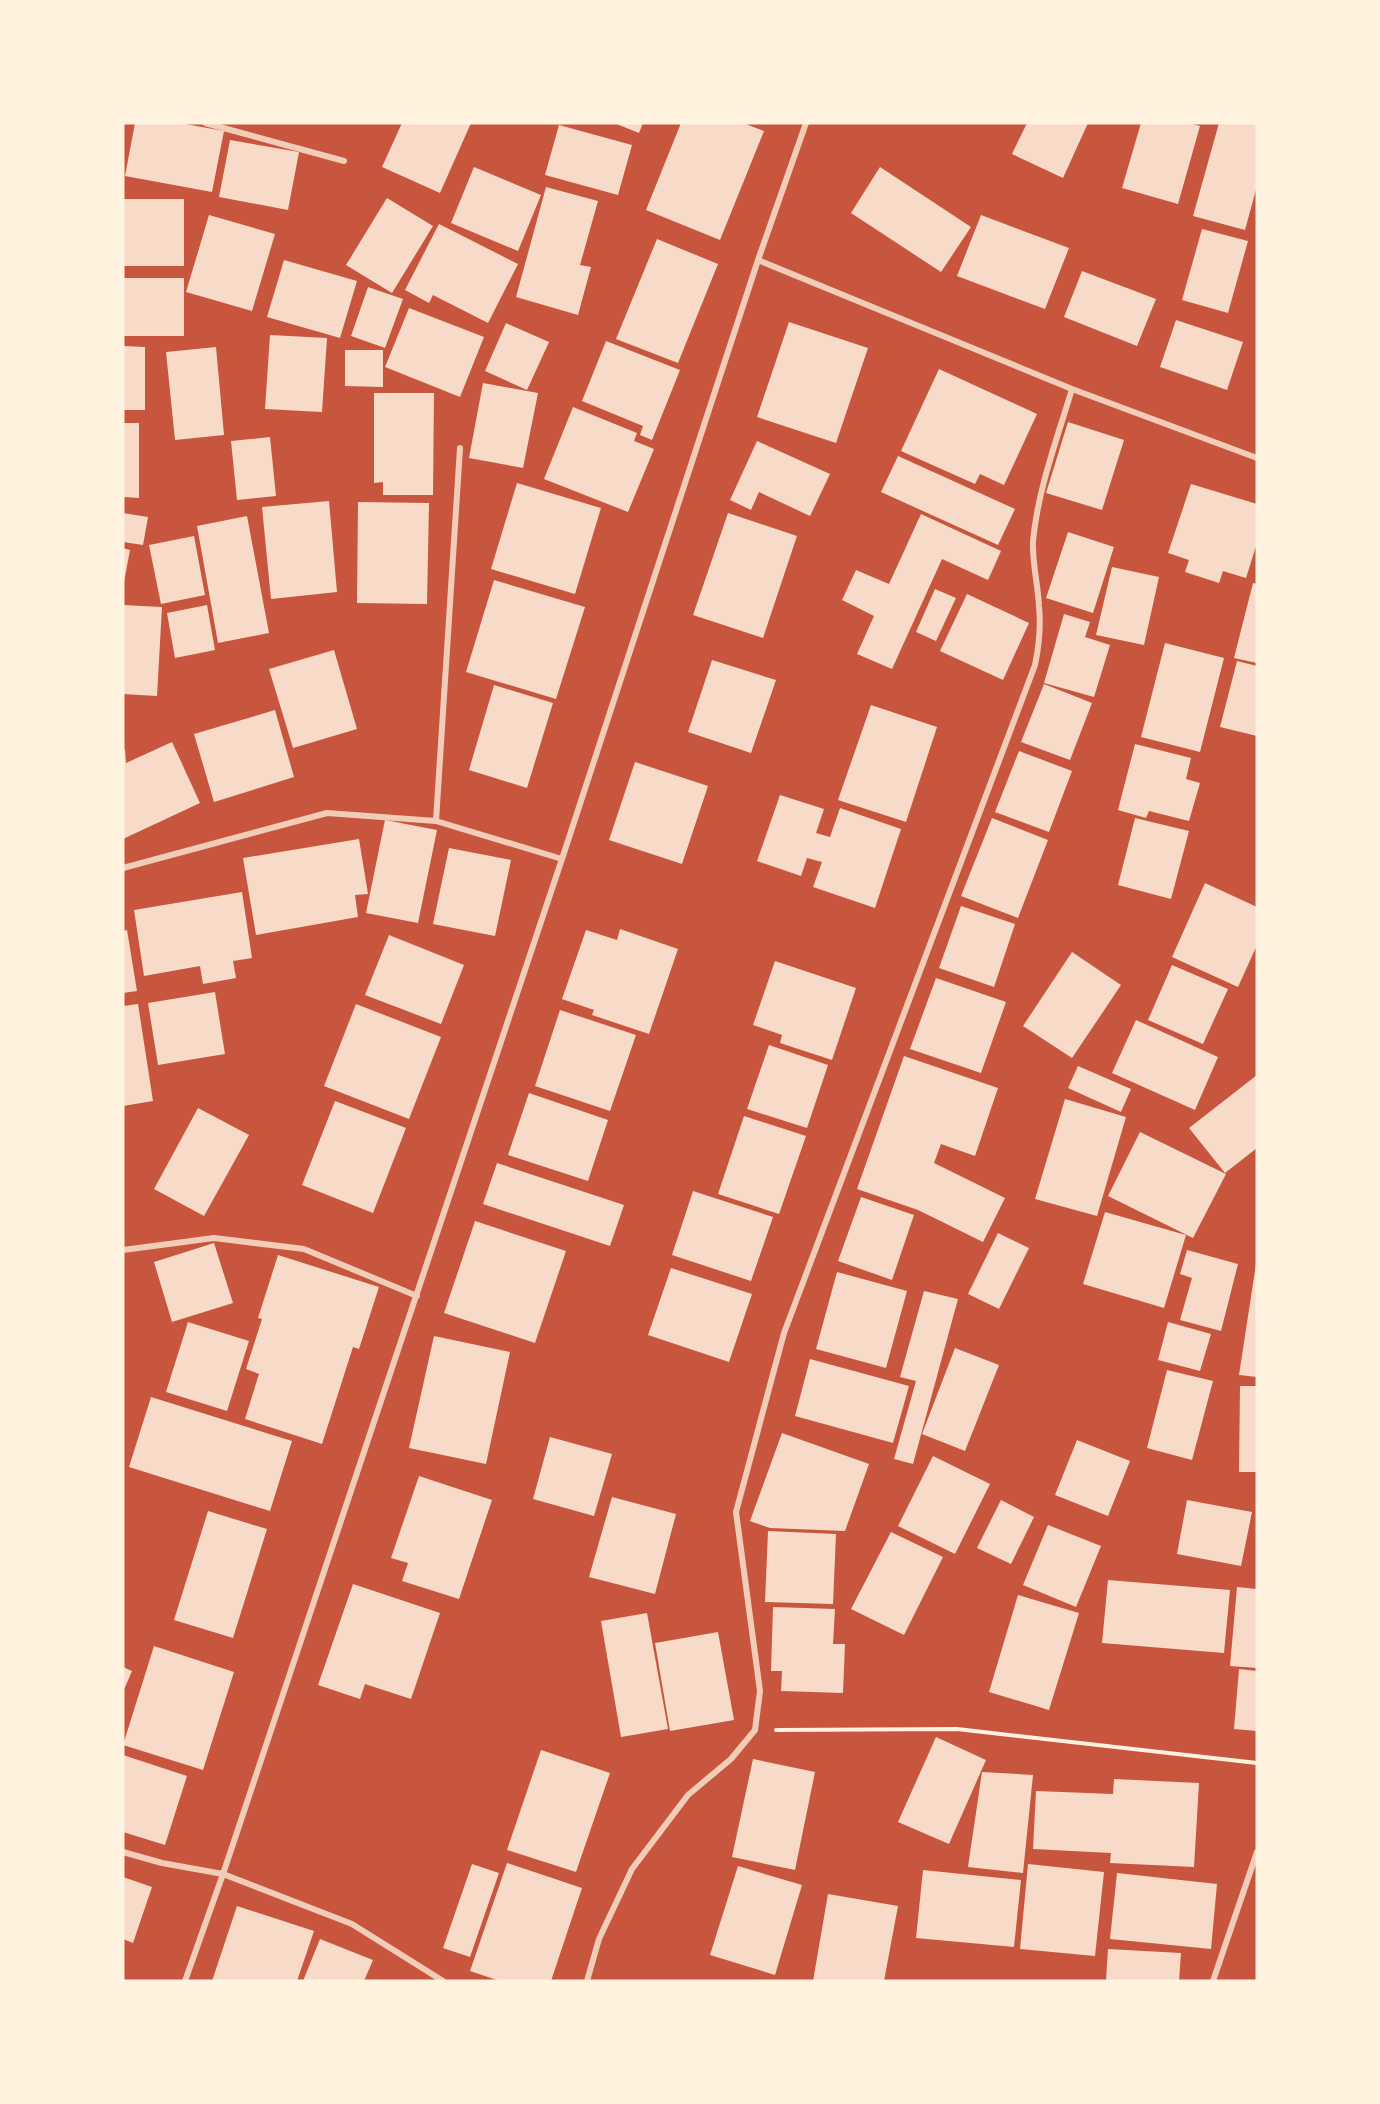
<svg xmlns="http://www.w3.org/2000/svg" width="1380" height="2104" font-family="'Archivo Narrow',sans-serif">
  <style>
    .building { fill: #f7dbc8 }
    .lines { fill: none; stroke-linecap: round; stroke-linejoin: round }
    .path { stroke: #fff3e0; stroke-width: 4 }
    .minor { stroke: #f1ccb7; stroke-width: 6 }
  </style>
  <rect width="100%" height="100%" fill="#c8553d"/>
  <path class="building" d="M135 123H180L224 131 212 192 125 176Z
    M402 123H471L440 193 382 167Z
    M614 123H643L639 133Z
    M681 123H743L764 131 720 240 646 210Z
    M1027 123H1088L1063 178 1012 154Z
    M1141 123H1188L1200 126 1178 204 1122 188Z
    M1219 123H1257V186L1245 230 1193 216Z
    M559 125 632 145 618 195 545 175Z
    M230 140 299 152 288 210 219 197Z
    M474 167 541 195 518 251 451 223Z
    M880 167 971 227 941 272 851 213Z
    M546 187 598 201 580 265 591 267 578 315 516 297Z
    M387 198 433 226 392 293 346 265Z
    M123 199H184V266H123Z
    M209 215 275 234 252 311 186 292Z
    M981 215 1069 248 1045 309 957 276Z
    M439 224 518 264 488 323 433 295 429 303 405 290Z
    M1202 229 1248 241 1228 313 1182 300Z
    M657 239 718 264 678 363 616 339Z
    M284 260 357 281 340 338 267 317Z
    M1082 271 1156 299 1137 346 1064 317Z
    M123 278H184V336H123Z
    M368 287 403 299 385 348 351 336Z
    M409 308 484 337 460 397 385 367Z
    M1176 320 1243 342 1227 390 1160 367Z
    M789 322 868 348 836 443 757 417Z
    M506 323 549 342 527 390 485 371Z
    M270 335 327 338 322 412 265 409Z
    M606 341 680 370 652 440 640 435 643 426 582 401Z
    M123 346 145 347V410H123Z
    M216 347 224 435 175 440 166 352Z
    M345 350H383V387L345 386Z
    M939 369 1037 414 1004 485 980 474 975 484 901 451Z
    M483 383 538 393 523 468 469 458Z
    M374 393H434L433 495H383V482L374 483Z
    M573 407 637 433 634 441 654 449 628 512 544 479Z
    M1068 422 1124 440 1102 510 1046 493Z
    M123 423H139V498L123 497Z
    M270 437 276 496 237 500 231 441Z
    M757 441 830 474 810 516 759 492 751 510 730 500Z
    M898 456 1015 509 998 545 881 492Z
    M517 483 601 508 575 594 491 569Z
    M1191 484 1257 504V543L1246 578 1223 571 1219 583 1185 572 1189 560 1168 553Z
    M329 501 337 592 271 599 262 507Z
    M358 502 429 503 427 604 357 603Z
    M123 513 148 517 143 545 123 542Z
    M728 513 797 536 763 638 693 615Z
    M921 514 1001 551 988 580 942 559 892 669 857 654 874 616 842 600 856 570 889 584Z
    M247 516 269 633 218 643 197 526Z
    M1068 532 1114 547 1093 613 1046 598Z
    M194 536 205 595 161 604 149 545Z
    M123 548 130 550 124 582H123Z
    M1112 567 1159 577 1144 645 1096 635Z
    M494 580 585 607 556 699 466 672Z
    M1253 583 1257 584V663L1234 658Z
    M935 589 956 598 936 641 916 632Z
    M967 594 1029 623 1003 680 940 651Z
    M123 605 162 607 157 696 123 694Z
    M207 605 215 650 175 658 167 613Z
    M1064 614 1090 622 1085 637 1110 645 1094 697 1044 683Z
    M1165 643 1224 658 1200 752 1141 737Z
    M334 650 357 729 293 748 269 669Z
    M712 660 776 680 751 753 688 732Z
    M1237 661 1257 666V736L1220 727Z
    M1044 684 1092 703 1070 760 1021 742Z
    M494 685 553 703 527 788 469 770Z
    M871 705 937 727 906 822 838 800Z
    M275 710 294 777 214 802 194 734Z
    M172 742 200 803 123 839V749H125L126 763Z
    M1135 744 1191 758 1186 779 1200 783 1189 821 1149 811 1146 818 1118 810Z
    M1019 751 1072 771 1049 832 995 812Z
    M635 762 708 786 682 864 609 840Z
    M780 795 824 809 816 833 830 837 840 808 901 829 875 908 813 887 822 862 807 858 801 876 757 861Z
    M992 818 1048 840 1018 918 961 896Z
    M1135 818 1189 831 1171 899 1118 885Z
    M385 820 437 830 418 923 366 913Z
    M359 839 368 894 355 895 358 917 256 935 243 858Z
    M449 848 511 860 495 936 433 924Z
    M1205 883 1257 907V945L1238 987 1172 957Z
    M242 892 252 958 233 961 236 978 203 984 200 966 144 976 134 910Z
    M961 906 1015 924 994 987 939 968Z
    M620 929 678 949 649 1034 592 1015 594 1010 562 999 586 930 617 940Z
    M127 930 137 991 123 993V931Z
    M389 935 464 965 441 1024 365 995Z
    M1072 952 1121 985 1072 1058 1023 1026Z
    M775 961 856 988 832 1060 780 1043 782 1035 753 1025Z
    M1172 965 1228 989 1203 1044 1148 1020Z
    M936 978 1006 1002 981 1073 910 1049Z
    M215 992 225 1054 158 1065 148 1003Z
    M138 1004 153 1101 123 1106V1006Z
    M356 1004 441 1037 409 1119 324 1086Z
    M560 1010 636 1035 610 1111 535 1086Z
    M1136 1020 1218 1057 1195 1110 1112 1073Z
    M769 1045 828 1065 807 1128 747 1109Z
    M904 1056 998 1088 975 1156 941 1144 934 1163 1005 1198 983 1242 918 1210 857 1189Z
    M1078 1066 1131 1089 1121 1112 1068 1088Z
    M1257 1075V1148L1225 1173 1189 1128Z
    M529 1093 608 1120 588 1181 508 1155Z
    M1065 1099 1126 1117 1097 1216 1035 1199Z
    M335 1101 406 1128 373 1213 302 1185Z
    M198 1108 249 1135 204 1216 154 1189Z
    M744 1116 806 1136 779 1214 718 1194Z
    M1140 1132 1226 1174 1193 1238 1108 1196Z
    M497 1163 624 1205 610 1246 483 1204Z
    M693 1191 773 1217 751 1281 672 1255Z
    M861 1197 914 1215 892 1280 838 1261Z
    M1105 1212 1186 1235 1164 1308 1083 1284Z
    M475 1221 566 1251 535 1343 444 1313Z
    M998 1233 1029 1248 999 1309 968 1294Z
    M214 1243 233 1303 172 1322 154 1262Z
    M1187 1250 1238 1264 1221 1331 1180 1320 1192 1278 1180 1274Z
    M278 1255 379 1287 359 1349 353 1347 322 1444 245 1419 259 1374 246 1369 262 1319 258 1318Z
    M1256 1264H1257V1377L1239 1375Z
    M671 1268 752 1294 729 1362 648 1335Z
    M837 1272 907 1291 886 1368 816 1349Z
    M924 1291 958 1299 913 1464 894 1459 916 1381 900 1377Z
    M188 1322 249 1341 227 1411 166 1392Z
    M1168 1322 1211 1334 1200 1371 1158 1360Z
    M434 1336 510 1352 486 1464 409 1448Z
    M955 1348 999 1365 965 1451 922 1434Z
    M810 1359 909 1386 893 1443 795 1416Z
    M1167 1370 1213 1381 1192 1460 1147 1448Z
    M1240 1386H1257V1472H1239Z
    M151 1397 292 1441 270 1511 129 1467Z
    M782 1433 869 1464 845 1531 770 1528 750 1521Z
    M550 1437 612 1454 594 1516 533 1499Z
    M1077 1440 1130 1461 1108 1516 1055 1495Z
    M933 1456 990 1484 955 1554 898 1526Z
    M419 1476 492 1500 459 1599 402 1581 408 1563 391 1558Z
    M612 1497 676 1514 655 1594 589 1577Z
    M1001 1500 1034 1517 1011 1564 977 1548Z
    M1187 1500 1252 1512 1241 1566 1177 1554Z
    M208 1511 267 1529 233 1638 174 1620Z
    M1048 1525 1101 1546 1076 1607 1023 1585Z
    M768 1531 836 1534 833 1604 765 1602Z
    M891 1532 943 1557 904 1635 851 1609Z
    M1108 1580 1230 1590 1224 1653 1102 1643Z
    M353 1584 440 1613 411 1699 365 1684 360 1699 318 1685Z
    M1237 1587 1257 1589V1668L1230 1666Z
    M1018 1595 1079 1613 1049 1710 989 1692Z
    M773 1607 835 1609 833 1644H845L843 1693 781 1691 782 1671H771Z
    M647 1613 668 1729 621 1737 601 1621Z
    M718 1632 734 1720 670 1731 655 1643Z
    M154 1646 234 1672 203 1770 123 1745Z
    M123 1667 132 1671 123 1692Z
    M1239 1669 1257 1671V1731L1234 1729Z
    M936 1737 986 1760 949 1844 898 1822Z
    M541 1750 610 1773 576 1872 507 1850Z
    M123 1755 187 1776 165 1845 123 1832Z
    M753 1759 815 1772 795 1870 732 1857Z
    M982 1772 1033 1775 1023 1873 968 1867Z
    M1114 1779 1199 1783 1194 1867 1110 1863 1111 1853 1033 1849 1036 1791 1113 1794Z
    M507 1863 582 1888 551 1981H500L470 1971Z
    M472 1864 499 1873 470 1957 443 1948Z
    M1028 1864 1104 1872 1095 1956 1020 1949Z
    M738 1866 802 1885 775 1975 710 1955Z
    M923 1870 1021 1880 1014 1947 916 1938Z
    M1117 1873 1217 1884 1211 1949 1110 1939Z
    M123 1877 152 1887 133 1943 123 1939Z
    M828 1894 898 1906 884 1981H813Z
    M237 1906 314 1931 297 1981H212Z
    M320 1939 373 1960 364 1981H303Z
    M1108 1949 1181 1953 1179 1981H1106Z"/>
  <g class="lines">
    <path class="path" d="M776 1730 957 1729 1257 1763"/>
    <path class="minor" d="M205 123 344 161
      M758 260 1072 389 1257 458
      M436 821 460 448
      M123 868 327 813 436 821 562 859
      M123 1250 214 1238 304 1249 417 1296
      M123 1852 162 1863 223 1874 352 1924 443 1981
      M185 1981 223 1874 562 859 758 260 806 123
      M587 1981 599 1939 632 1869 688 1795 731 1759 755 1730 760 1691 736 1512 784 1333 1035 665C1039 646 1041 626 1039 606 1038 584 1032 563 1033 541 1038 489 1057 439 1072 389
      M1213 1981 1257 1852"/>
  </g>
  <rect width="1380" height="2104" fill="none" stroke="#fff3e0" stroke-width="249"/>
</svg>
